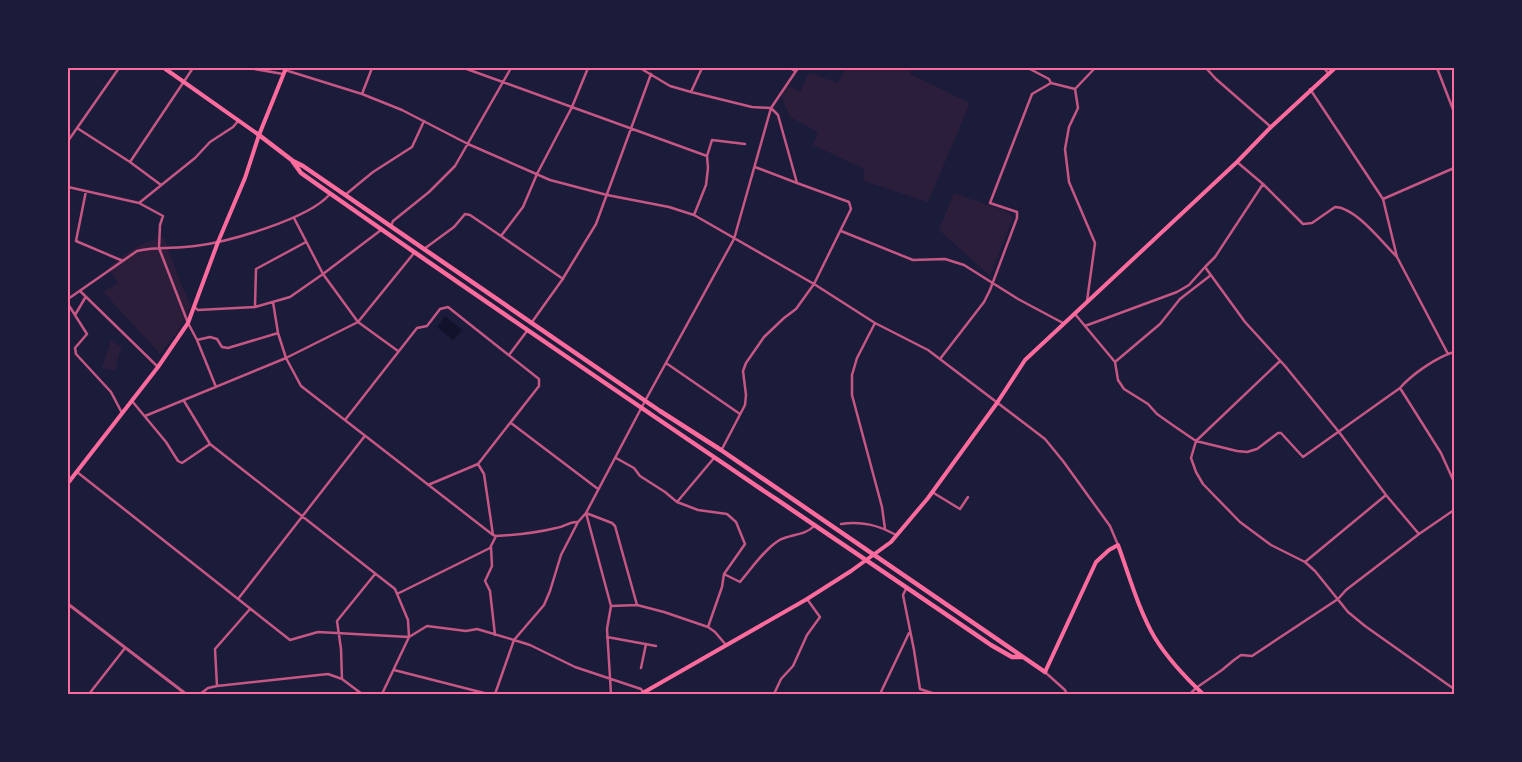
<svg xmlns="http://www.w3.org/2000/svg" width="1522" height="762" font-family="'Fira Sans',sans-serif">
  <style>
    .green { fill: #2a1e3b }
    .water { fill: #12122b }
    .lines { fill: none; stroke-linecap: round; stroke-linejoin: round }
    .minor { stroke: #c65784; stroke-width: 2.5 }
    .tertiary { stroke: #c65784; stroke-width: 3 }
    .secondary { stroke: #ff6b9d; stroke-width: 4 }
    .primary { stroke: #ff6b9d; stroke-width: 4.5 }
    .neatline { fill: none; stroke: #ff6b9d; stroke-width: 2 }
  </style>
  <rect width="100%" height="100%" fill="#1b1b3a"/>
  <path class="green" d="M846 68H911L910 74 970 103 928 202 864 181V169L813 145 818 132 790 117 782 97 786 84 800 92 809 73 838 83Z
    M954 193 1010 213 1013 218 990 276 939 230Z
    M164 237 180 281 191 305 179 330 160 354 103 292 118 283 108 267C126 253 142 241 164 237Z
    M111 339 119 346 122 344 115 371 102 368Z"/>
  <path class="water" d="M445 316 462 330 453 340 437 327Z"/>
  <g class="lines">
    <path class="minor" d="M249 68 283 74
      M464 68 707 156
      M640 68 670 86 691 92 752 107 771 108 778 115 797 183 849 202 851 209 814 284 796 309 784 318 764 337 746 363 743 371 746 395 745 405 722 449
      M790 68 795 71
      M1028 68 1049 79 1051 83 1075 89
      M1206 68 1216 79 1271 127
      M1324 68 1328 73
      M1437 68 1454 112
      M285 70 362 94 402 110 468 144 550 180 607 195 669 207 694 215 814 284 875 323 928 350 1028 426 1045 439 1063 461 1110 526 1118 545
      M1075 89 1078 108 1069 127 1065 149 1069 182 1095 243 1087 301
      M1075 89 1095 68
      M1310 89 1383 199 1397 257 1448 354
      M691 92 702 68
      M362 94 372 68
      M77 128 130 162 161 185
      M68 141 119 68
      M130 162 193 68
      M1237 162 1263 184 1303 224 1312 223 1335 207C1355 207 1382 242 1396 256
      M755 167 797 183
      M1263 184 1215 257 1205 267 1245 322 1285 366 1339 432 1386 495 1419 534
      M68 187 139 203 163 216 160 225 159 248 188 323 197 340 216 387
      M86 191 76 241 123 261
      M345 195 373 172 412 147 424 121
      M1383 199 1454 168
      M139 203 195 158 210 142 233 127 239 120
      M694 215 706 185 708 168 707 156 712 140 745 144
      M294 218 323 274 358 322 398 351
      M391 226 393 221 429 192 455 166 511 68
      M841 231 913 260 945 259 964 265 1018 299 1063 323
      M501 236 563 279
      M424 249 454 227 465 214 470 215 501 236 523 207 537 174 572 107 588 68
      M80 291 158 367
      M68 299 137 251C157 246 176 249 195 246 228 242 309 219 330 194
      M273 302 278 333 286 358 301 386 493 535 496 536 490 548 397 594
      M68 304 87 334 75 348 76 354 111 392 122 413
      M255 306 256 269 306 242
      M194 307 198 310 255 307 290 297 323 274 381 230
      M1075 314 1115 362 1118 380 1124 389 1148 404 1157 414 1174 426 1196 441 1237 451 1247 452 1257 449 1278 433H1281L1303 457 1400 388C1412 374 1437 357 1454 352
      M75 315 85 298
      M532 322 562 280 596 224 651 74
      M875 323 857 358 852 375V395L882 507 885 529
      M1085 326 1177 292 1189 285 1205 267
      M197 340 210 337 217 339 222 347 228 348 278 333
      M509 355 527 331
      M940 359 984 302 990 290 1017 218V212L990 203 1032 94 1051 83
      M1280 361 1196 441 1191 458 1196 472 1203 484 1240 522 1271 545 1305 562 1315 571 1348 612 1365 626 1454 689
      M1115 362 1160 324 1180 299 1211 275
      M666 363 740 414
      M1400 388 1441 453 1454 482
      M132 401 166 442 178 461 182 463 210 444
      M184 401 210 444 395 589 408 620 409 637
      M145 416 286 358 358 322 414 253
      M345 420 417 328 427 326 440 309 448 307 539 379V386L478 464 428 485
      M511 423 598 489
      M616 458 634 468 640 476 665 492 677 502 698 510 727 514 736 522 745 544 724 574 722 587 708 627
      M478 464 484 474 493 535
      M77 472 290 640 318 632 409 637
      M932 492 960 509 968 497
      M677 502 714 458
      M586 513 611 606 607 629 611 694
      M586 513 612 523 615 526 637 605
      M841 524C862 521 878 525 896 535
      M496 536C516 535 536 533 556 528 565 527 569 521 578 522
      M491 547 492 566 485 581 490 591 495 635
      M1305 562 1386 495
      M724 574 740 582C752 568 763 551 778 541 789 534 805 536 814 526
      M906 589 903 595 914 650 920 689 935 694
      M238 599 364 437
      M611 606 637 605 664 612 708 627 715 632 726 645
      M607 637 656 646
      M641 668 646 644
      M394 670 488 694
      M1046 673 1065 690 1067 694
      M342 679 341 649 337 621 375 574
      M217 686 215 649 250 609
      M89 694 125 648
      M200 694 208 688 217 686 328 674 342 679 362 694
      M382 694 409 637 427 626 466 631 477 629 514 640 530 645 575 667 641 689 644 693
      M495 694 514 640 544 605 550 591 561 555 578 522 586 513 645 401 734 239 771 108 798 68
      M774 694 781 679 793 666 807 635 820 617 807 599
      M880 694 909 633
      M1190 694 1196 688 1222 670 1234 660 1241 655 1252 656 1338 599 1346 590 1419 534 1454 510"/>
    <path class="tertiary" d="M68 604 186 694"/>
    <path class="secondary" d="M164 68 259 135
      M68 483 158 367 188 323 218 242 245 178 259 135 286 68
      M1045 672 1096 562 1109 550 1118 545C1129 575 1139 611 1155 638 1168 659 1186 678 1203 694
      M641 694 807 599 851 571 891 542 928 498 997 403 1025 360 1237 162 1271 127 1335 68"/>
    <path class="primary" d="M259 135 293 161 303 166 660 411 721 450 1045 672
      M293 162 301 173C529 334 761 488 991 645L1012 657H1023"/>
  </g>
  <rect width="1522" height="762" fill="none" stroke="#1b1b3a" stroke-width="138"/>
  <rect x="69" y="69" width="1384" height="624" class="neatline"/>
</svg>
